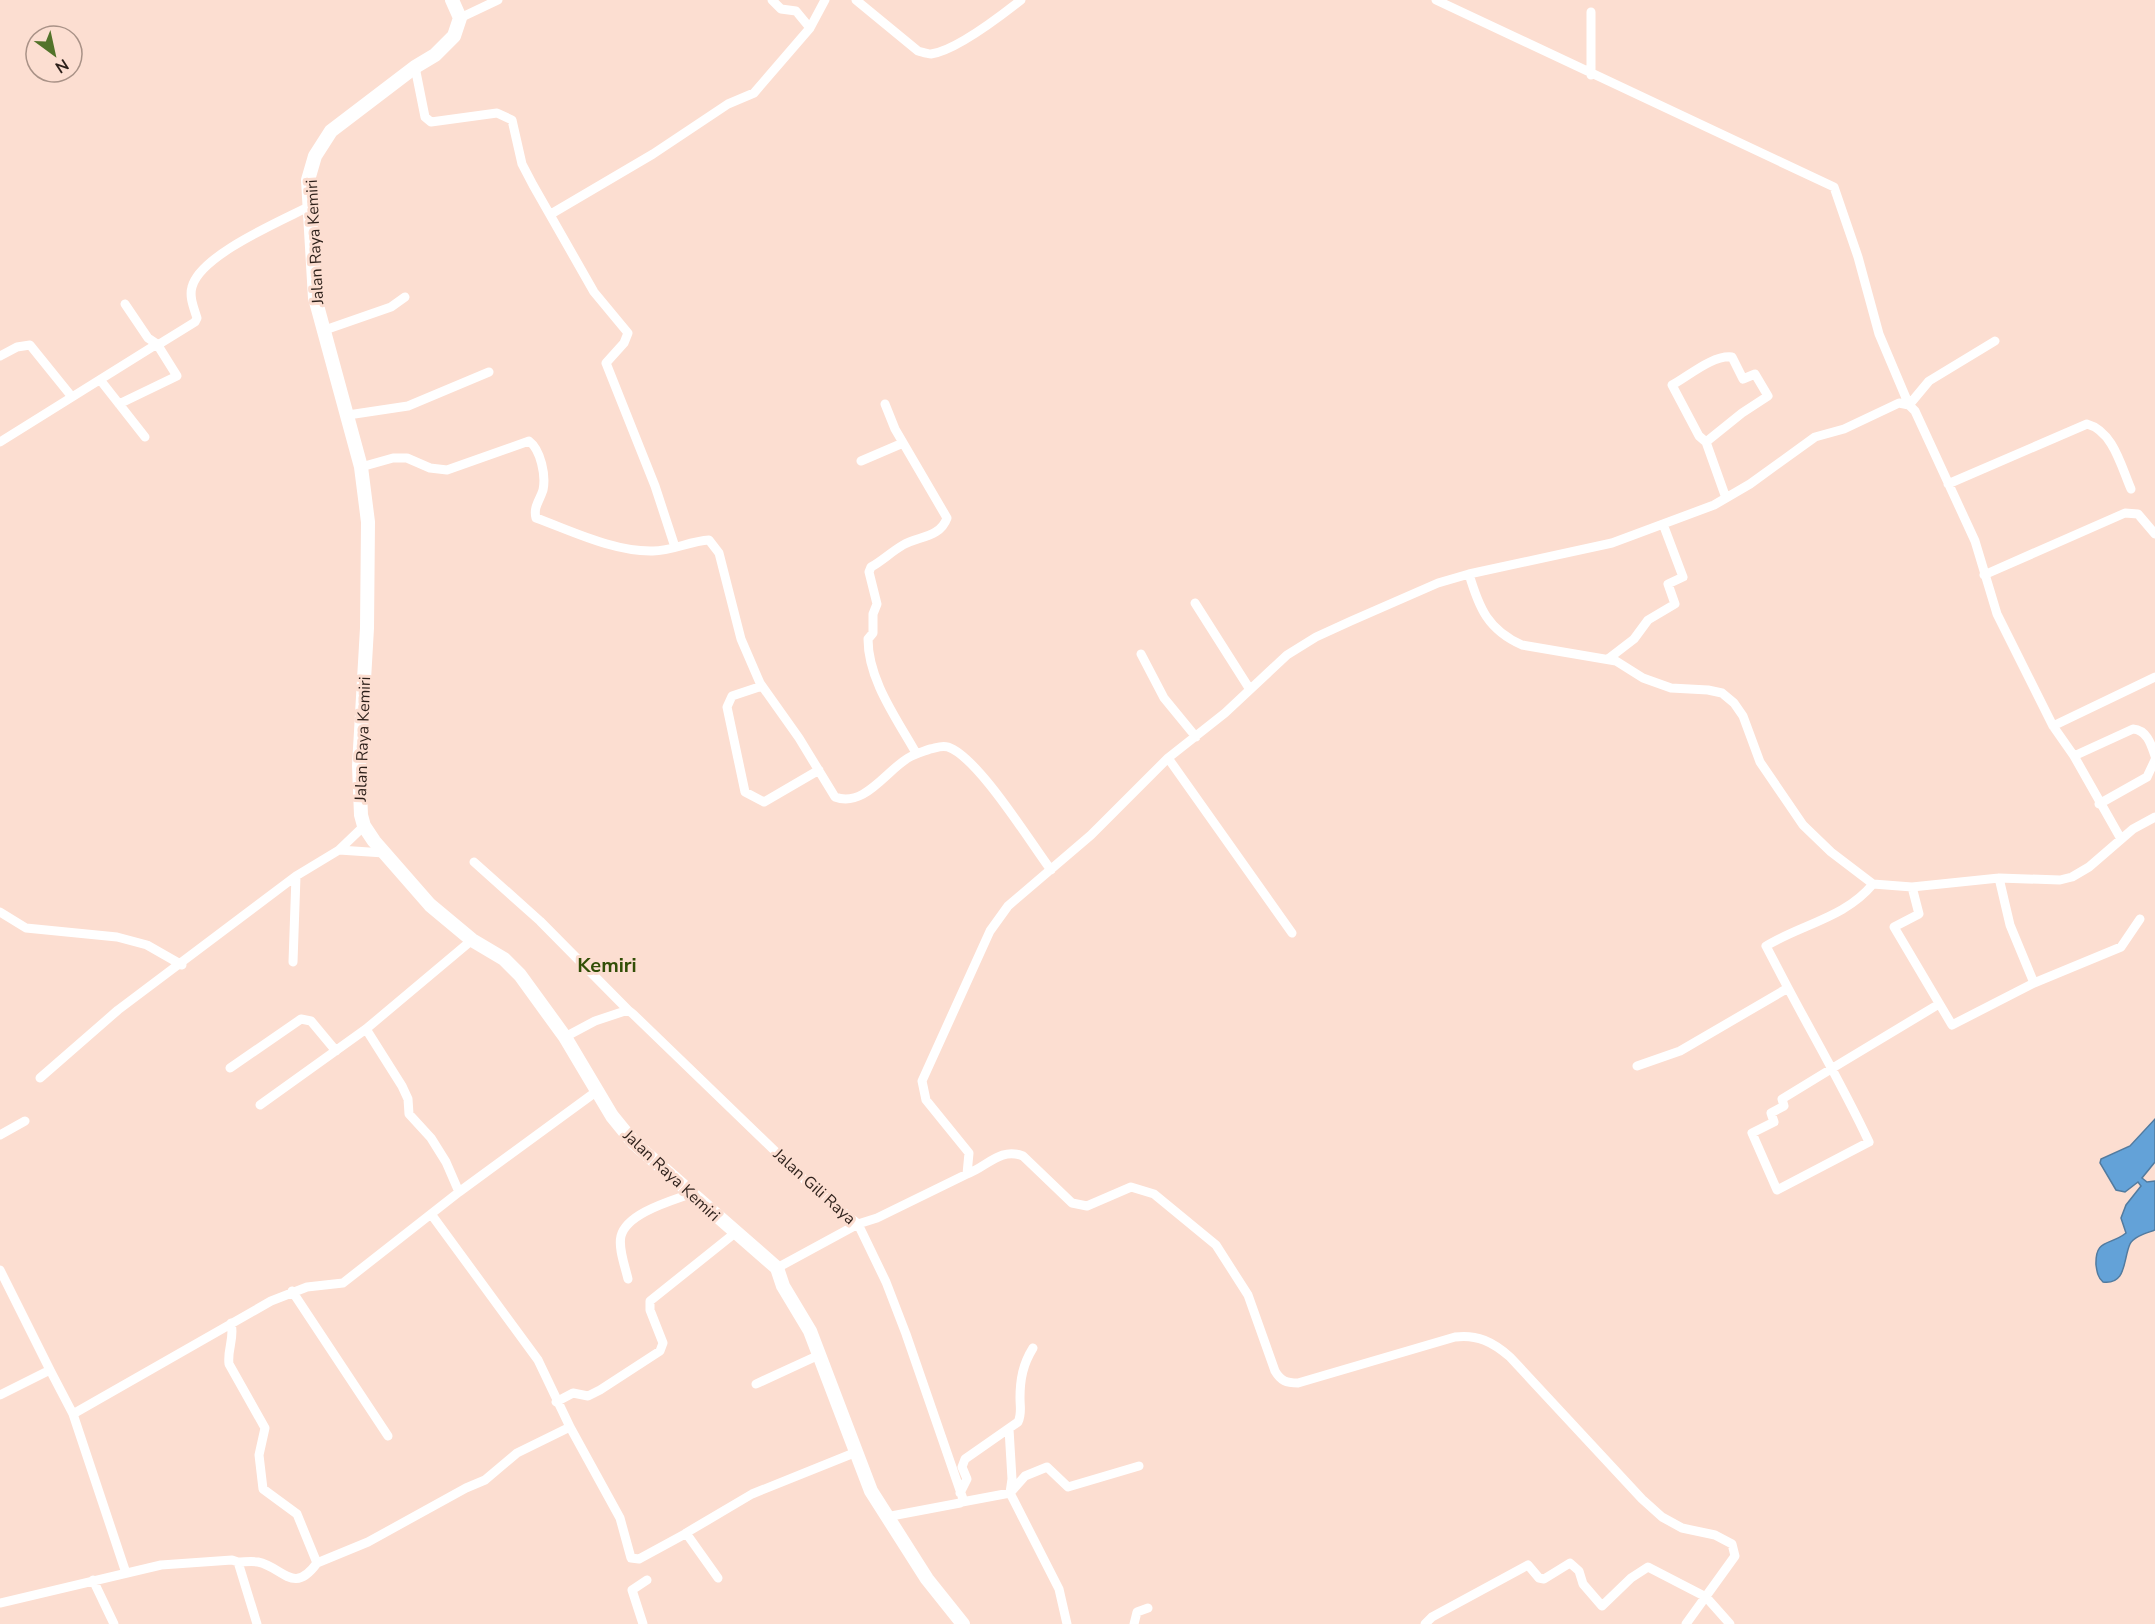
<svg xmlns="http://www.w3.org/2000/svg" width="2155" height="1624" font-family="'Nunito Sans',sans-serif">
  <style>
    .water { fill: #63a2d8; stroke: #527b9f; stroke-width: 1.5 }
    .lines { fill: none; stroke-linecap: round; stroke-linejoin: round }
    .street { stroke: #fff; stroke-width: 9 }
    .secondary { stroke: #fff; stroke-width: 14 }
    .labels { text-anchor: middle; stroke-width: 6; stroke-linejoin: round; paint-order: stroke }
    .street-label { font-size: 16px; fill: #2c1f19; stroke: #fcded1 }
    .quarter-label { font-size: 20px; font-weight: bold; fill: #314e06; stroke: #fcded1 }
  </style>
  <rect width="100%" height="100%" fill="#fcded1"/>
  <path class="water" d="M2155 1119V1162L2142 1178 2147 1182 2155 1181V1230C2147 1233 2134 1236 2130 1244 2123 1259 2127 1285 2103 1282 2098 1278 2097 1272 2096 1265 2095 1238 2110 1246 2126 1233L2121 1218 2126 1205 2141 1186 2138 1182 2125 1192 2116 1190 2100 1163 2101 1159 2130 1146Z"/>
  <g class="lines">
    <path class="street" d="M772 0 781 9 796 11 810 28
      M856 0 918 51C922 52 927 54 931 54 955 51 1002 15 1021 0
      M1436 0 1834 187 1858 257 1879 334 1909 405 1929 381 1995 341
      M1591 12V75
      M460 18 498 0
      M415 67 425 117 431 122 497 113 512 120 522 164 533 185 594 292 628 333 624 343 606 363 655 486 675 547
      M551 214 653 154 728 104 754 93 810 28 825 0
      M125 304 148 338 157 344 161 343 195 322 197 318C194 308 189 297 192 287 200 255 281 221 310 206
      M322 331 391 307 405 297
      M0 356 17 347 30 345 72 397
      M101 381 145 437
      M885 404 895 429 947 518C940 538 918 536 903 545 891 552 882 561 871 567L869 572 877 604 873 614V633L868 639C868 680 897 719 916 753
      M348 415 408 406 489 372
      M0 442 157 344 177 376 119 404
      M1706 442 1742 413 1768 396 1755 374 1743 379 1732 357C1712 355 1689 376 1672 385L1699 436 1706 442 1726 498
      M861 461 903 443
      M361 467 393 458H407L430 468 447 470 529 441C541 450 546 476 543 490 540 500 533 507 536 518 572 531 614 552 653 551 672 551 690 541 709 540L719 553 741 639 760 683 799 738 835 797C864 808 886 771 908 758 915 754 922 752 930 749 936 748 941 745 948 747 978 757 1030 842 1051 870
      M1948 484 2087 424C2113 431 2121 466 2131 489
      M1469 574 1612 543 1714 505 1750 484 1815 437 1844 429 1899 403 1909 405 1915 411 1975 541 1997 614 2053 726 2074 756 2121 839
      M1984 575 2125 513 2138 514 2155 534
      M1195 603 1249 688
      M1141 654 1164 698 1196 737
      M1608 659 1634 639 1648 620 1675 604 1668 584 1683 577 1663 524
      M762 686 732 696 727 707 745 792 764 802 819 770
      M2053 726 2155 677
      M2074 756 2133 729C2147 730 2151 744 2155 756
      M1168 758 1292 933
      M2099 804 2147 777 2155 760
      M339 850 384 853
      M474 862 540 921 628 1010
      M1999 878 2010 925 2034 983
      M1912 887 1919 914 1894 927 1952 1025 2034 983 2121 947 2140 919
      M0 912 26 928 117 937 147 945 182 965
      M293 962 296 876
      M1788 988C1815 1039 1845 1090 1869 1142L1777 1190 1752 1133 1774 1122 1771 1113 1784 1106 1782 1099C1834 1067 1887 1035 1939 1004
      M366 1029 402 1086 408 1099 409 1114 431 1138 446 1162 459 1192
      M565 1037 595 1021 628 1010 633 1014 807 1182 858 1224 886 1282 906 1334 963 1499 960 1503 886 1517
      M1637 1066 1680 1051 1788 988 1766 946C1802 924 1845 918 1873 884
      M230 1068 301 1019 311 1021 336 1051
      M40 1078 118 1010 296 876 339 850 364 826
      M260 1105 366 1029 472 940
      M0 1135 25 1121
      M967 1174C987 1167 1000 1147 1023 1156L1072 1203 1087 1206 1131 1187 1154 1194 1216 1245 1248 1295 1275 1371C1281 1381 1286 1383 1298 1383L1455 1337C1477 1334 1493 1342 1510 1357L1642 1499 1662 1517 1682 1528 1715 1535 1732 1544 1735 1556 1686 1624
      M777 1268 858 1224 877 1218 967 1174 969 1153 926 1100 922 1081 990 931 1008 906 1091 835 1168 758 1225 713 1287 655 1316 637 1351 621 1438 583 1469 574C1479 608 1488 630 1522 645L1616 661 1643 678 1671 688 1708 690 1722 693 1734 703 1743 716 1760 762 1803 825 1831 852 1873 884 1912 887 1999 878 2060 880 2072 877 2089 867 2133 829 2155 817
      M0 1270 50 1370
      M628 1279C625 1266 618 1248 621 1236 627 1213 671 1201 690 1194
      M292 1291 388 1436
      M231 1323C235 1338 227 1349 229 1364L265 1428 259 1455 263 1489 297 1514 317 1563C293 1596 283 1567 258 1562 252 1561 244 1562 238 1562
      M756 1384 819 1355
      M0 1395 50 1370 73 1414 126 1573
      M556 1402 573 1393 588 1396 600 1390 660 1351 663 1343 650 1310V1301L735 1233
      M73 1414 271 1301 307 1287 343 1283 459 1192 597 1091
      M570 1427 620 1518 631 1558 639 1559 685 1534
      M1009 1429 1012 1479 1010 1493 1059 1589 1067 1624
      M960 1493 967 1479 962 1467 965 1459 1018 1422C1022 1414 1020 1407 1020 1398 1020 1379 1023 1364 1033 1348
      M962 1502 1010 1493 1025 1476 1047 1467 1068 1487 1139 1466
      M317 1563 368 1542 466 1488 485 1480 517 1453 570 1427 538 1360 431 1214
      M718 1578 686 1533 752 1494 854 1453
      M93 1580 114 1624
      M0 1603 161 1565 232 1560 238 1562 257 1624
      M643 1624 632 1590 647 1580
      M1134 1624 1137 1612 1148 1608
      M1425 1624 1432 1617 1528 1565 1539 1578 1544 1579 1570 1563 1579 1571 1583 1584 1602 1606 1631 1578 1648 1567 1706 1597 1730 1624"/>
    <path class="secondary" d="M452 0 460 18 454 36 435 55 415 67 331 131 315 156 308 180 315 298 361 467 368 522 367 628 359 766 361 815 364 826 374 841 430 905 472 940 504 959 520 975 565 1037 612 1116 634 1143 777 1268 783 1286 810 1331 871 1491 927 1579 963 1624"/>
  </g>
  <g class="labels">
    <g class="street-label">
      <text transform="translate(314 242) rotate(-93)" y="6">Jalan Raya Kemiri</text>
      <text transform="translate(362 739) rotate(-88)" y="6">Jalan Raya Kemiri</text>
      <text transform="translate(672 1175) rotate(43)" y="6">Jalan Raya Kemiri</text>
      <text transform="translate(815 1186) rotate(42)" y="6">Jalan Gili Raya</text>
    </g>
    <g class="quarter-label">
      <text x="607" y="972">Kemiri</text>
    </g>
  </g>
  <g transform="translate(54 54) rotate(147)"><circle r="28" fill="#fcded1" stroke="#a99287" stroke-width="1.5"/>
  <path d="M0-4.5L10 22L0 15L-10 22Z" fill="#52732a"/>
  <text y="-9" font-size="16" font-weight="bold" text-anchor="middle" fill="#2c1f19">N</text>
  </g>
</svg>
